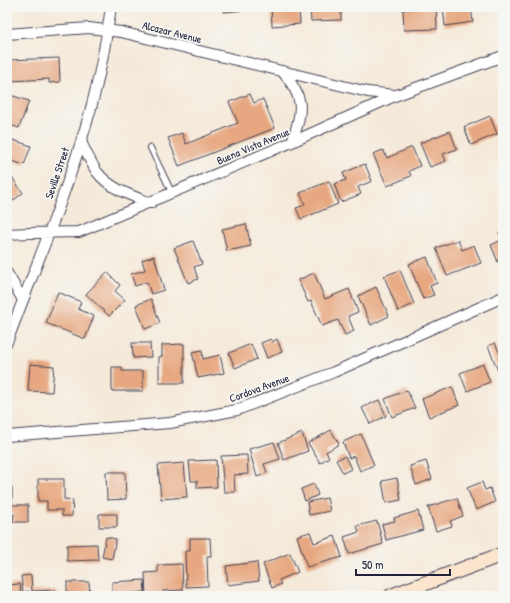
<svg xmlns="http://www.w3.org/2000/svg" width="510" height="603" font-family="'Patrick Hand',sans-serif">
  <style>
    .building { fill: #e7a881 }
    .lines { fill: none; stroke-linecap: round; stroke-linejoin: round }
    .lane-casing { stroke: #424053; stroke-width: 7 }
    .street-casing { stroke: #424053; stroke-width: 12 }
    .secondary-casing { stroke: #424053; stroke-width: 16 }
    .lane { stroke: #fff; stroke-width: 5 }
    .street { stroke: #fff; stroke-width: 10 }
    .secondary { stroke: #fbe5cf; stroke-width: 14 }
    .labels { text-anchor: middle; stroke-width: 3.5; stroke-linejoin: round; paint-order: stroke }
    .street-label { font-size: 11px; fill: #22223b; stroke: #f6f6f2 }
  </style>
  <rect width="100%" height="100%" fill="#f6f6f2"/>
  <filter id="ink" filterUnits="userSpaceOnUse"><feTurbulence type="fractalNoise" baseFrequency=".025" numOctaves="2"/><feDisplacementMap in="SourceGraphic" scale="8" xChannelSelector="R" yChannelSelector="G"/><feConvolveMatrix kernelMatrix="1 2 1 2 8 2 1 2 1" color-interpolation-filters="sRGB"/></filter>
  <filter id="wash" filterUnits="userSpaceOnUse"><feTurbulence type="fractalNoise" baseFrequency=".012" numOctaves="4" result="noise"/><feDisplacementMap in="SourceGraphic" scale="16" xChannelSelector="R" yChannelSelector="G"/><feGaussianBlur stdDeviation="0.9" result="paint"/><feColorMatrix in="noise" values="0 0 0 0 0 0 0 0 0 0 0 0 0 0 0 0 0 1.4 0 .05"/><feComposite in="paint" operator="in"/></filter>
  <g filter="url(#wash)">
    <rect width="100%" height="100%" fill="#f5eada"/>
    <g id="blocks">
      <path class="building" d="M224 7H257V9L224 12Z
        M271 7H299L300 24 272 26Z
        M310 7H341V20L311 21Z
        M410 7H436L437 29 404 30 403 10 411 9Z
        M443 7H471L473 22 445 26Z
        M59 58 60 82 49 83V79L9 81 8 60Z
        M7 94 29 101 19 128 7 124Z
        M250 94 254 103 263 99 275 128 179 166 168 138 182 133 186 144 238 123 229 102Z
        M490 116 497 134 471 145 464 127Z
        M450 131 457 149 443 154 446 161 430 167 420 143Z
        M7 138 31 146 24 165 12 161 11 164 7 163Z
        M412 147 420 166 409 171 411 176 387 186 373 154 383 150 387 158Z
        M365 164 372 181 358 187 361 194 341 202 334 184 346 180 343 173Z
        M11 176 23 193 7 205V179Z
        M329 181 338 204 301 219 296 208 305 205 300 193Z
        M246 224 251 246 227 251 222 229Z
        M503 231V260L498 262 491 245 502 240 499 233Z
        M458 240 462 250 474 245 481 263 447 276 436 248Z
        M193 241 202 264 194 267 198 279 188 283 174 248Z
        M154 256 164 290 151 294 147 282 135 286 131 274 145 270 142 260Z
        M427 257 437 283 430 286 434 295 423 299 409 264Z
        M400 270 414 304 398 311 384 276Z
        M107 272 120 285 115 291 125 300 109 316 86 294Z
        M314 273 325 299 349 289 358 312 348 316 354 331 345 335 338 320 322 326 311 301 308 302 298 280Z
        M376 287 389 316 371 325 358 296Z
        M58 292 81 302 78 309 94 316 85 339 46 323Z
        M151 299 160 323 145 329 136 305Z
        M271 339 272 342 277 339 282 352 267 358 261 343Z
        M132 343H150L151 357 133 358Z
        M495 343 500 354 503 353V383L488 346Z
        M184 344V383H159V357L162 356V345Z
        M251 344 257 359 235 368 229 353Z
        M202 350 203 359 220 355 224 373 198 378 192 352Z
        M30 364 54 366 52 392 28 391Z
        M483 364 490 382 467 391 460 373Z
        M112 367H122V371H143V391H112Z
        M452 387 459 405 429 417 422 399Z
        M407 390 415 408 392 417 385 399Z
        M379 400 386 416 370 424 362 408Z
        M331 430 339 444 326 452 329 457 320 463 308 443Z
        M302 433 308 451 284 460 278 443Z
        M361 434 374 465 360 471 354 456 349 458 343 442Z
        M274 442 280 459 264 464 267 473 257 477 249 449Z
        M247 455 248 474 234 475 235 492H224L221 456Z
        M345 456 351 469 343 473 336 460Z
        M216 460 217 487 197 488V481H191L189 461Z
        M426 461 432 479 416 485 410 466Z
        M184 463 187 497 161 499 158 465Z
        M106 472H125L126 499 107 500Z
        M397 478 401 500 386 503 382 481Z
        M38 479H64V499L73 500 72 516H62V510H47V501H38Z
        M482 482 485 490 490 488 495 502 476 510 467 488Z
        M314 484 318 495 305 501 301 489Z
        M7 487H12V505H28V522H13L14 514H7Z
        M327 498 330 511 309 515 307 502Z
        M457 498 463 516 450 521 452 526 436 531 428 507Z
        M418 511 423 530 386 540 382 524 395 521 394 518Z
        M99 514H117V527H99Z
        M377 521 383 544 349 554 344 537 359 532 357 526Z
        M310 532 314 543 335 536 342 557 307 567 297 536Z
        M106 537 116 539 112 559 102 557Z
        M190 538H210L211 556H207L208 586 186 587 185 551H190Z
        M97 544 98 560 67 561V545Z
        M290 553 298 572 279 580 281 584 272 588 263 564Z
        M257 562 259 581 228 585 226 566Z
        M182 564 183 590 163 591V596H146L145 573 158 572V565Z
        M31 575 32 591 56 590 57 596H29V591L23 592 21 576Z
        M144 580 145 592 132 593V596H112V582Z
        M67 582H89L90 596H67Z
        M20 584 21 596H7V585Z"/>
    </g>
  </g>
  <g filter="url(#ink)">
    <use href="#blocks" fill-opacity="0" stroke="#424053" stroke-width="1"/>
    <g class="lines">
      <defs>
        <path id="lane" d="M150 147 172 193"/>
        <path id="street" d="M7 34 89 28 121 32 368 92 395 95
          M282 71C305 98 303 110 292 142
          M81 142C86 152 91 163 97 172 110 189 132 196 151 203
          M7 234 30 233 79 232 292 142 397 95 503 56
          M7 273 23 300
          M7 342C36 265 69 188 91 108 100 75 106 41 111 7
          M7 436 170 423 237 410 334 372 503 297"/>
        <path id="secondary" d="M391 596 503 554"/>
      </defs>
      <use href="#lane" class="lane-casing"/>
      <use href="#street" class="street-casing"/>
      <use href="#secondary" class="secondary-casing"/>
      <use href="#lane" class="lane"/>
      <use href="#street" class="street"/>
      <use href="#secondary" class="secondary"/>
    </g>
  </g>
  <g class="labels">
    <g class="street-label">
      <text transform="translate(172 32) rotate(14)" y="4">Alcazar Avenue</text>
      <text transform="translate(253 146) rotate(-23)" y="4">Buena Vista Avenue</text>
      <text transform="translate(57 173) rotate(-71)" y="4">Seville Street</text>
      <text transform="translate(259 388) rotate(-20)" y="4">Cordova Avenue</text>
    </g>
  </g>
  <rect width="510" height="603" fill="none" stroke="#f6f6f2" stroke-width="24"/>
  <path d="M356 569v6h94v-6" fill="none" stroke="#22223b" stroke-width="2"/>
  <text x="362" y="569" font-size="12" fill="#22223b" stroke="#f6f6f2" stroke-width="3" paint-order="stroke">50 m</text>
</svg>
